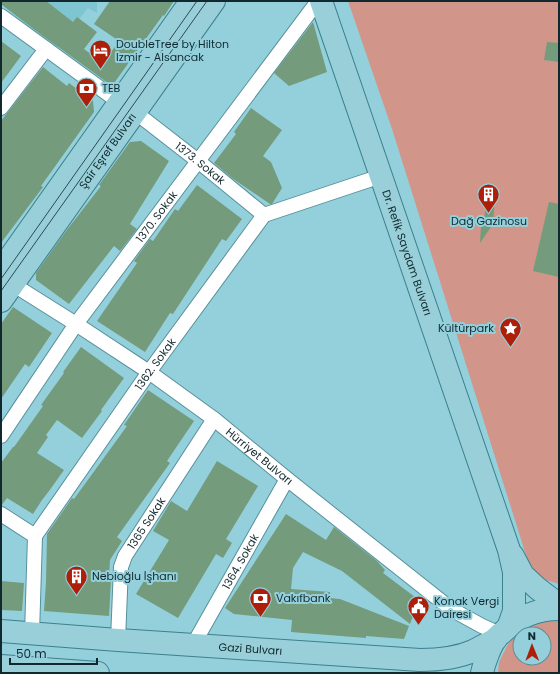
<svg xmlns="http://www.w3.org/2000/svg" width="560" height="674" font-family="Poppins,sans-serif">
  <style>
    .built { fill: #7fc4d1 }
    .green { fill: #d29589; fill-rule: evenodd }
    .building { fill: #739b7c }
    .lines { fill: none; stroke-linecap: round; stroke-linejoin: round }
    .minor-casing { stroke: #56909b; stroke-width: 16 }
    .primary-casing { stroke: #3c808d; stroke-width: 24 }
    .minor { stroke: #fff; stroke-width: 14 }
    .primary { stroke: #98cfd9; stroke-width: 22 }
    .tram { stroke: #2c4b51; stroke-width: 1 }
    .labels { text-anchor: middle; stroke-width: 4; stroke-linejoin: round; paint-order: stroke }
    .poi-label { font-size: 11px; fill: #11292e; stroke: #94d0dc; text-anchor: start }
    .street-label { font-size: 11px; fill: #11292e; stroke: #94d0dc }
  </style>
  <rect width="100%" height="100%" fill="#94d0dc"/>
  <path class="built" d="M1 1H97V13L88 8 55 49 1 4Z"/>
  <path class="green" d="M348 1H559V584L546 580 530 568 392 129Z
    M559 620V673H498L499 662 508 644 522 631 540 623ZM520 634H544V658H520Z"/>
  <path class="building" d="M1 1H46L73 22 77 17 97 32 84 49 103 63 119 41 94 24 110 1H174L164 16 163 15 112 86 39 33 1 4Z
    M313 22 327 72 289 86 274 73Z
    M1 41 21 56 1 83Z
    M547 42 559 43V62L544 60Z
    M43 67 67 86 69 83 93 101 94 112 41 186 43 187 1 243V121Z
    M251 108 282 130 263 156 271 162 282 188 272 204H270L232 178 214 163 236 134 234 132Z
    M141 141 169 161 130 224 137 229 120 251 114 246 69 304 36 280V273L66 231 101 186 99 185 130 142Z
    M197 185 242 219 226 241 222 239 173 314 170 313 145 352 97 321 137 263 134 261 150 239 153 241 175 209 178 211Z
    M489 195 495 196 493 224 480 243 481 226 466 218H484Z
    M549 202 559 204V277L533 271Z
    M13 307 52 333 29 367 25 364 1 399V324Z
    M81 347 124 378 101 410 102 411 82 438 57 420 46 435 48 437 37 453 64 470 49 491 42 500 33 514 7 498 1 506V463L13 447H14L43 406 41 405 64 373 63 372Z
    M148 390 194 421 167 461 170 463 117 537 122 541 110 560 109 580H111L109 616 44 611 46 583 47 534 72 498 74 499 127 426 124 425Z
    M217 461 258 486 226 539 232 543 223 558 216 554 178 618 136 594 169 540 153 531 171 501 187 511Z
    M286 514 326 540 334 527 377 561 385 570 383 573 419 600 410 624 342 571 303 552 293 568 291 589 330 592V598L340 599 409 626 404 639 366 636V638L291 632 292 620 234 614 225 608Z
    M1 581 24 583 22 611 1 610Z"/>
  <g class="lines">
    <defs>
      <g id="minor">
        <path d="M1 16 119 102"/>
        <path d="M1 108 46 49"/>
        <path id="s1" d="M135 112 198 161 264 215"/>
        <path id="s2" d="M6 280 76 324 149 372 214 419 287 479 451 609 482 626 500 634"/>
        <path id="s3" d="M1 436 76 324 318 1"/>
        <path d="M1 514 35 536"/>
        <path id="s4" d="M32 634 35 536 149 372 264 215 381 176"/>
        <path id="s5" d="M118 640 121 567 125 556 214 419"/>
        <path id="s6" d="M193 645 287 479"/>
      </g>
      <g id="primary">
        <path id="s7" d="M321 1 509 550 514 572V611L509 625"/>
        <path d="M1 270 191 1"/>
        <path id="s8" d="M1 301 214 1"/>
        <path d="M513 556 523 575 537 588 559 605"/>
        <path id="s9" d="M1 631 118 640 420 660C438 660 457 658 473 651 481 647 488 643 496 639"/>
        <path d="M1 666 98 673"/>
        <path d="M482 673C484 663 490 647 496 638 498 636 500 634 503 632 518 617 537 609 559 609"/>
      </g>
    </defs>
    <use href="#minor" class="minor-casing"/>
    <use href="#primary" class="primary-casing"/>
    <use href="#minor" class="minor"/>
    <use href="#primary" class="primary"/>
    <path class="tram" d="M1 279 197 1
      M1 291 207 1"/>
  </g>
  <defs>
    <symbol id="hotel-pin" viewBox="-11 -11 22 30"><path d="M0 17L-7.5 6A9.5 9.5 0 1 1 7.5 6Z" fill="#ae1f0a" stroke="#94d0dc"/><path d="M-6-4.5h1.5V1H6V5H4.5V3h-9V5H-6ZM-4 0a1.8 1.8 0 1 1 3.6 0ZM.5 0V-2.5h3Q6-2.5 6 0Z" fill="#fff"/></symbol>
    <symbol id="bank-pin" viewBox="-11 -11 22 30"><path d="M0 17L-7.5 6A9.5 9.5 0 1 1 7.5 6Z" fill="#ae1f0a" stroke="#94d0dc"/><path d="M-6-4H6V4H-6ZM0-2.3a2.3 2.3 0 1 0 0 4.6a2.3 2.3 0 1 0 0-4.6Z" fill="#fff"/></symbol>
    <symbol id="building-pin" viewBox="-11 -11 22 30"><path d="M0 17L-7.5 6A9.5 9.5 0 1 1 7.5 6Z" fill="#ae1f0a" stroke="#94d0dc"/><path d="M-4-6H4V6H1V3H-1V6H-4ZM-2.5-4.3h1.7v1.8h-1.7ZM.8-4.3h1.7v1.8H.8ZM-2.5-1h1.7V.8h-1.7ZM.8-1h1.7V.8H.8Z" fill="#fff"/></symbol>
    <symbol id="sight-pin" viewBox="-11 -11 22 30"><path d="M0 17L-7.5 6A9.5 9.5 0 1 1 7.5 6Z" fill="#ae1f0a" stroke="#94d0dc"/><path d="M0-6L1.8-2.2L6-1.7L2.9 1.2L3.7 5.4L0 3.3L-3.7 5.4L-2.9 1.2L-6-1.7L-1.8-2.2Z" fill="#fff"/></symbol>
    <symbol id="civic-pin" viewBox="-11 -11 22 30"><path d="M0 17L-7.5 6A9.5 9.5 0 1 1 7.5 6Z" fill="#ae1f0a" stroke="#94d0dc"/><path d="M-.6-6.5H3V-4.5H.6V-3L4-1V1h2V6H-6V1h2V-1L-.6-3ZM-1.2 2.5V6h2.4V2.5Z" fill="#fff"/></symbol>
  </defs>
  <g fill-rule="evenodd">
    <use href="#hotel-pin" x="88" y="38" width="25" height="34"/>
    <use href="#bank-pin" x="74" y="76" width="25" height="34"/>
    <use href="#building-pin" x="476" y="182" width="25" height="34"/>
    <use href="#sight-pin" x="498" y="316" width="25" height="34"/>
    <use href="#building-pin" x="64" y="564" width="25" height="34"/>
    <use href="#bank-pin" x="248" y="586" width="25" height="34"/>
    <use href="#civic-pin" x="406" y="594" width="25" height="34"/>
  </g>
  <g class="labels">
    <g class="poi-label">
      <text x="116" y="48">DoubleTree by Hilton<tspan x="116" dy="13">Izmir - Alsancak</tspan></text>
      <text x="102" y="92">TEB</text>
      <text x="489" y="225" text-anchor="middle">Dağ Gazinosu</text>
      <text x="494" y="332" text-anchor="end">Kültürpark</text>
      <text x="92" y="580">Nebioğlu İşhanı</text>
      <text x="276" y="602">Vakıfbank</text>
      <text x="434" y="605">Konak Vergi<tspan x="434" dy="13">Dairesi</tspan></text>
    </g>
    <g class="street-label">
      <text dy="4" stroke="none"><textPath href="#s8" startOffset="184">Şair Eşref Bulvarı</textPath></text>
      <text dy="4" stroke="none"><textPath href="#s1" startOffset="83">1373. Sokak</textPath></text>
      <text dy="4" stroke="none"><textPath href="#s3" startOffset="269">1370. Sokak</textPath></text>
      <text dy="4" stroke="none"><textPath href="#s7" startOffset="266">Dr. Refik Saydam Bulvarı</textPath></text>
      <text dy="4" stroke="none"><textPath href="#s4" startOffset="308">1362. Sokak</textPath></text>
      <text dy="4" stroke="none"><textPath href="#s2" startOffset="309">Hürriyet Bulvarı</textPath></text>
      <text dy="4" stroke="none"><textPath href="#s5" startOffset="124">1365 Sokak</textPath></text>
      <text dy="4" stroke="none"><textPath href="#s6" startOffset="96">1364. Sokak</textPath></text>
      <text dy="4" stroke="none"><textPath href="#s9" startOffset="250">Gazi Bulvarı</textPath></text>
    </g>
  </g>
  <rect width="560" height="674" fill="none" stroke="#11292e" stroke-width="4"/>
  <g transform="translate(532 646) rotate(359)"><circle r="19" fill="#94d0dc" stroke="#608d96"/>
  <path d="M0-3L7 15L0 10L-7 15Z" fill="#ae1f0a"/>
  <text y="-6" font-size="11" font-weight="bold" text-anchor="middle" fill="#11292e">N</text>
  </g>
  <path d="M10 658v6h87v-6" fill="none" stroke="#11292e" stroke-width="2"/>
  <text x="16" y="658" font-size="12" fill="#11292e" stroke="#94d0dc" stroke-width="3" paint-order="stroke">50 m</text>
</svg>
